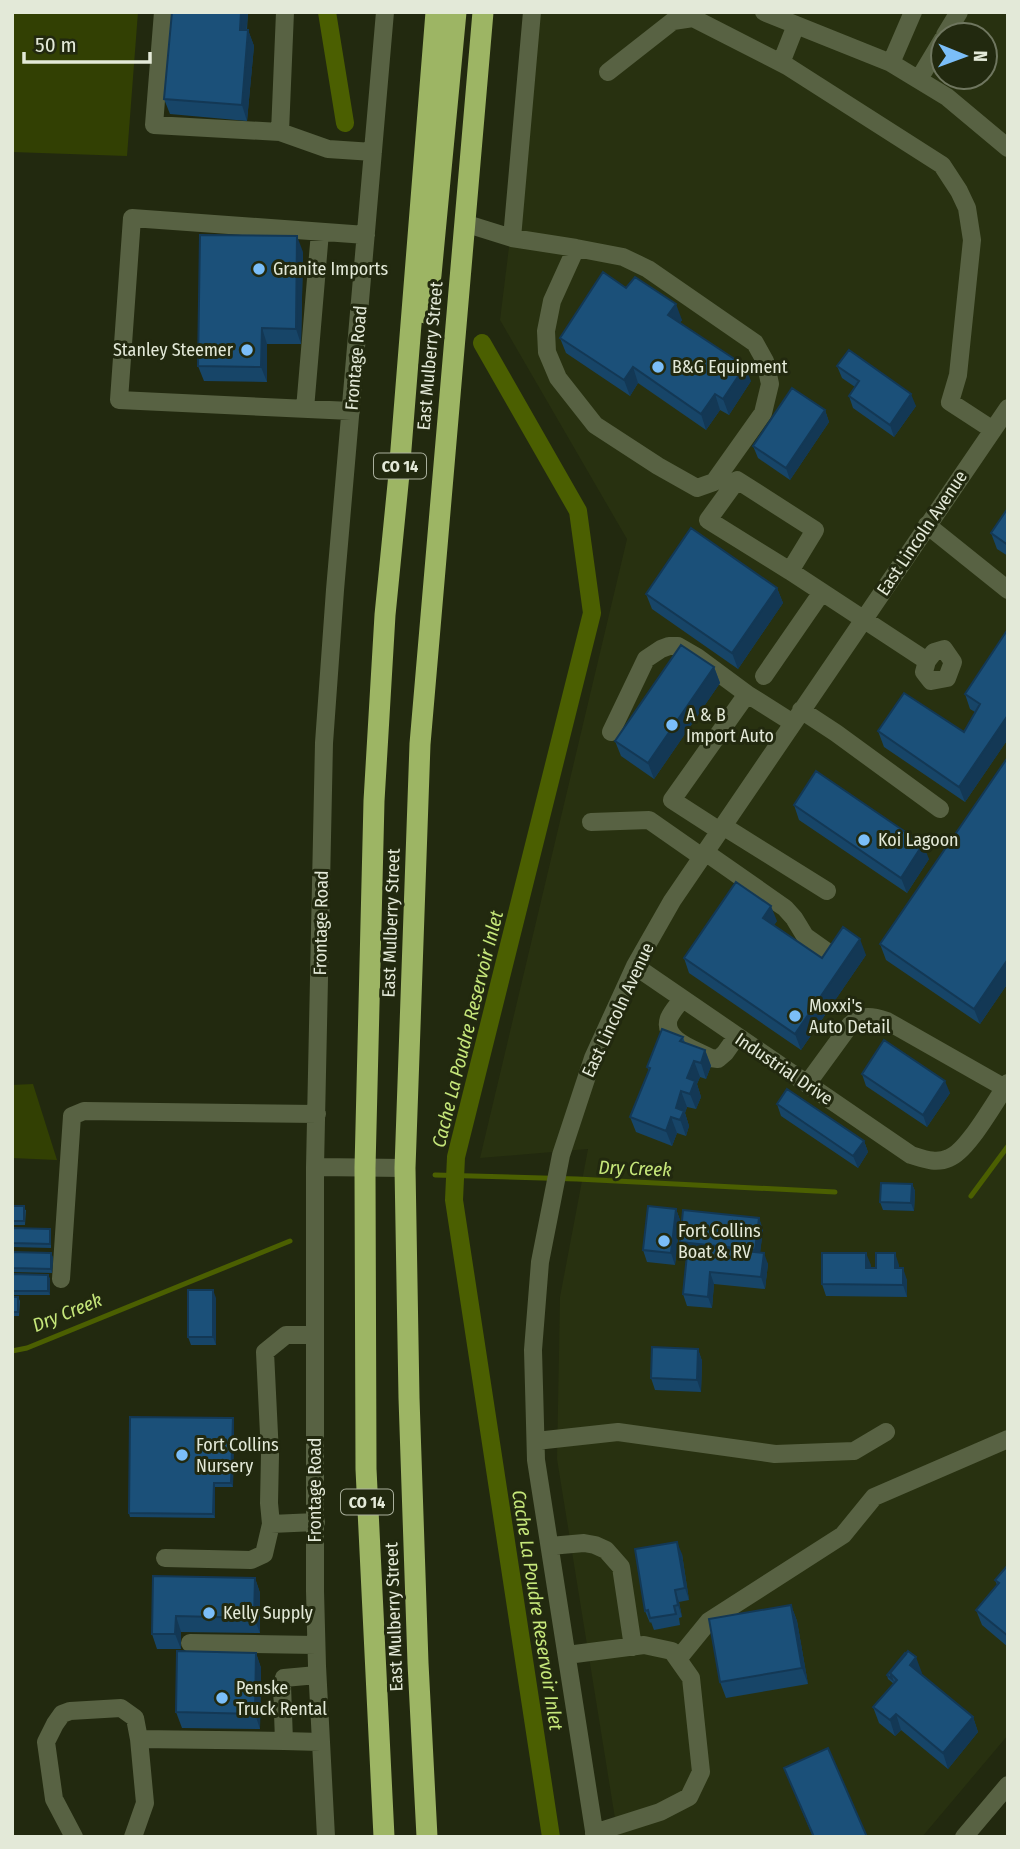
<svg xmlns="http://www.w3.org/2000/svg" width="1020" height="1849" font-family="'Fira Sans Condensed',sans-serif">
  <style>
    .built { fill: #283110; fill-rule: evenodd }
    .green { fill: #324003 }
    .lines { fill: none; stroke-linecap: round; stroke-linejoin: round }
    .stream { stroke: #4b5f01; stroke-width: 5 }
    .canal { stroke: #4b5f01; stroke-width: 18 }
    .minor { stroke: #586243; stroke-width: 18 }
    .highway { stroke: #9db564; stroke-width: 21 }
    .wall { fill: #174568 }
    .shaded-wall { fill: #133855 }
    .building { fill: #1b5079; stroke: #133855; stroke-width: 2 }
    .poi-dot { fill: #7bbef8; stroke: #22290f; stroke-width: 2.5 }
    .labels { text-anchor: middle; stroke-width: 6; stroke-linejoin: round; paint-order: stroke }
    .shield { fill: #22290f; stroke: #a9af9c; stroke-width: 2 }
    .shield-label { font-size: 16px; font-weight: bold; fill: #e3e9d8 }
    .poi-label { font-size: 18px; fill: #e3e9d8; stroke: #22290f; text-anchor: start }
    .street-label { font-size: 18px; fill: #e3e9d8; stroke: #22290f }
    .water-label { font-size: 19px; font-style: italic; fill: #c6e77a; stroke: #22290f }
  </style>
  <rect width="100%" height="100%" fill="#22290f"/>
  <path class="built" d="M538 12H1008V1735L922 1837H618L557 1459 560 1297 588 1149 480 1158 627 539 500 320ZM943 35H985V77H943Z"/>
  <path class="green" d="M12 12H138L127 156 12 152Z
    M33 1084 57 1160 12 1158V1085Z"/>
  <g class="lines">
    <path class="stream" d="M435 1175 577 1179 835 1192
      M971 1196 1008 1146
      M12 1351 27 1348 290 1241"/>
    <path class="canal" d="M327 12 345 123
      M482 343 578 511 592 613 456 1157 454 1200 551 1837"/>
    <path class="minor" d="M163 12 154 125 280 132 328 149 373 152
      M764 12 891 63 947 97 1008 148
      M945 35 959 12
      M781 63 796 25
      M891 63 913 12
      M608 72 673 21 693 18 787 66 942 165 959 191 967 208 972 240 958 375 950 402 993 430
      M919 79 943 39
      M280 132 285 12
      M464 223 512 238 532 12
      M512 238 576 248 623 257 648 269 755 343 765 361 770 384 763 413 714 482 697 488 658 466 595 425 558 378 547 352 546 331 552 301 576 248
      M305 409 320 232
      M351 411 119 400 132 218 366 235
      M927 525 1008 590
      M790 571 815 530 737 480 708 520 790 571 927 661 924 672 931 681 947 678 953 662 944 649 934 652 927 661
      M764 676 822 592
      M801 710 836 733 940 809
      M611 732 646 659 661 649 669 646H678L697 657 747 694
      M591 822 649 820 702 857
      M723 826 827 891
      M720 831 672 800 747 694 793 723
      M705 852 785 908 794 918 805 936 829 953
      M635 966 911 1155C924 1159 936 1164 949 1158 968 1151 995 1101 1008 1083
      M682 999C678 1005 672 1011 669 1018 661 1040 697 1050 711 1058L718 1059 725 1053 737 1036
      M807 1084 850 1025C862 1014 872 1016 887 1021L1005 1088
      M315 1167 405 1168
      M61 1279 72 1116 84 1111 317 1114
      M536 1441 618 1432 775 1454 854 1451 886 1432
      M271 1524 316 1522
      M550 1546 584 1543 595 1545 606 1550 621 1567 633 1647
      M165 1558 251 1560 264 1554 271 1524 269 1503 270 1455 265 1352 286 1335H315
      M190 1643 316 1645
      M567 1655 644 1645 672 1651 691 1678 701 1772 689 1797 660 1812 594 1833
      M678 1659 709 1621 843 1535 874 1497 1008 1439
      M317 1675 284 1678 282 1685 284 1741 321 1742
      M139 1739 284 1741
      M74 1837 54 1799 46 1742 55 1724 62 1714 70 1711 121 1708 135 1718 139 1739 145 1803 133 1837
      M326 1837 317 1666 315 1591V1167L324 743 335 590 385 12
      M595 1837 536 1460 533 1350 540 1262 561 1155 593 1058 635 966 672 901 1008 408
      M964 1837 1008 1785"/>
    <path class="highway" d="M425 313 431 275 456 12
      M384 1837 366 1469 365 1168 374 801 385 615 399 474 436 12
      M427 1837 418 1663 409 1398 405 1168 420 744 483 12"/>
  </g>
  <path class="wall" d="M248 12 247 30H248L254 46 247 121 170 114 164 99Z
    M303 252 301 344H267V382L204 381 198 366Z
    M626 288 682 320 680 323 751 381 729 415 720 410 706 430 638 383 630 396 566 353 560 338Z
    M837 366 916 406 894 437 853 408 849 396 855 387 842 378Z
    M825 410 829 422 790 480 758 458 753 446Z
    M1008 508V556L997 549 991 533Z
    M777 588 783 603 738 669 652 609 646 594Z
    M1008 629V739L965 802 884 747 878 731 964 732 975 712 970 709 965 694Z
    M714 667 720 683 654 779 621 756 615 741Z
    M1008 757V983L980 1024 886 960 880 944Z
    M794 805 929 859 907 893 799 820Z
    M777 921 774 925 822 958 866 955 801 1050 689 973 684 958Z
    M683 1037 685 1043 705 1050 711 1066 706 1079 700 1077 697 1084 701 1097 696 1109 687 1107 685 1113 689 1126 686 1136 677 1133 672 1146 636 1132 630 1117 649 1071 647 1067Z
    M862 1074 950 1093 927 1127 866 1086Z
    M777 1104 864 1141 868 1152 858 1168 781 1116Z
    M912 1184 915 1191 914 1211 883 1210 880 1202Z
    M12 1206 26 1210 25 1225H12Z
    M676 1209 680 1220 675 1265 647 1262 643 1250Z
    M759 1218 763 1230 760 1252 768 1264 765 1289 714 1284 712 1308 687 1306 683 1294 687 1254 684 1253 680 1242Z
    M12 1228 51 1233V1248L12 1247Z
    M12 1252 53 1257 52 1273 12 1272Z
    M871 1265V1268H876L899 1265V1268L907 1280V1297L826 1296 822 1284Z
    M12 1274 48 1275 50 1279V1295H12Z
    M12 1297H18L20 1301 19 1316H12Z
    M216 1298V1345H191L188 1337Z
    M698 1349 702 1361 701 1392 655 1390 651 1378Z
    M233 1418 234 1422 233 1487H215V1518L130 1517 129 1513Z
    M682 1554 689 1600 679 1602 682 1617 679 1618 680 1625 654 1630 651 1622 650 1623 645 1611Z
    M1008 1565V1647L982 1625 976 1610 997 1585 995 1580Z
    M153 1576 255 1578 260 1593V1633L181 1632V1649H157L152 1634Z
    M791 1605 797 1621 808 1684 726 1698 720 1682Z
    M256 1653 261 1668 260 1729 182 1728 176 1712Z
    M922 1673 921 1674 973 1717 978 1732 948 1769 901 1730 895 1736 879 1723 873 1707 894 1684 888 1679 887 1675Z
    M784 1768 867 1837H813Z"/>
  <path class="shaded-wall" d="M241 12H248L245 46 240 30Z
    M248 30 254 46 247 121 242 105Z
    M297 236 303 252 301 344 296 329Z
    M676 304 682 320 674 331 668 315Z
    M262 328 267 344V382L261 367Z
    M745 366 751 381 729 415 723 399Z
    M633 367 638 383 630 396 624 380Z
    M715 394 720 410 706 430 701 414Z
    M911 394 916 406 894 437 890 425Z
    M825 410 829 422 790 480 786 468Z
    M777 588 783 603 738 669 732 653Z
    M714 667 720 683 654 779 648 763Z
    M1008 715V739L965 802 959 787Z
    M923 844 929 859 907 893 901 878Z
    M771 906 777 921 768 933 763 918Z
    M860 939 866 955 801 1050 795 1034Z
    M1008 959V983L980 1024 974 1009Z
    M705 1050 711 1066 706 1079 701 1063Z
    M694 1061 700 1077 697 1084 701 1097 696 1109 690 1094 687 1078Z
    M945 1081 950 1093 927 1127 923 1115Z
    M681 1091 687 1107 685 1113 689 1126 686 1136 676 1108Z
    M671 1117 677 1133 672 1146 666 1131Z
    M864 1141 868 1152 858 1168 853 1156Z
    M912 1184 915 1191 914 1211 911 1203Z
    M676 1209 680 1220 675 1265 671 1253Z
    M759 1218 763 1230 759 1262 755 1250Z
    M51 1253 53 1257 52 1273 51 1269Z
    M764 1253 768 1264 765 1289 761 1277Z
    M866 1253 871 1265 870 1279 866 1268Z
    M895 1253 899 1265V1280L895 1268Z
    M903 1268 907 1280V1297L903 1285Z
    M710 1272 714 1284 712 1308 708 1297Z
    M48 1275 50 1279V1295L48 1291Z
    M213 1290 216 1298V1345L213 1337Z
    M698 1349 702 1361 701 1392 697 1380Z
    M233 1418 234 1422 233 1487 231 1483Z
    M214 1483 215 1487V1518L213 1514Z
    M677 1542 682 1554 689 1600 685 1588Z
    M255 1578 260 1593V1633L254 1618Z
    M675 1590 679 1602 682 1617 678 1605Z
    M791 1605 797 1621 808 1684 802 1668Z
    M176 1616 181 1632V1649L175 1634Z
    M256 1653 261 1668 260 1729 255 1714Z
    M916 1657 922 1673 915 1681 897 1680Z
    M896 1714 901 1730 895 1736 890 1720Z
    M973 1717 978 1732 948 1769 943 1753Z"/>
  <path class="building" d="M172 12H241L240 30H248L242 105 164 99Z
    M200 235 297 236 296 329 262 328 261 367 198 366Z
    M603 272 626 288 635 277 676 304 668 315 745 366 723 399 715 394 701 414 633 367 624 380 560 338Z
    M849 350 911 394 890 425 849 396 859 381 837 366Z
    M792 388 825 410 786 468 753 446Z
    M1008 508V545L991 533Z
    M691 528 777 588 732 653 646 594Z
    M1008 629V715L959 787 878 731 904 693 964 732 980 704 965 694Z
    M681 645 714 667 648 763 615 741Z
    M1008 757V959L974 1009 880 944Z
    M816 771 923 844 901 878 794 805Z
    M736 882 771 906 763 918 822 958 843 927 860 939 795 1034 684 958Z
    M662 1029 683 1037 680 1041 705 1050 701 1063 694 1061 687 1078 695 1081 690 1094 681 1091 676 1108 684 1111 680 1120 671 1117 666 1131 630 1117 650 1068 647 1067Z
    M884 1040 945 1081 923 1115 862 1074Z
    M787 1089 864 1141 853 1156 777 1104Z
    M881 1183 912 1184 911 1203 880 1202Z
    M12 1206H24V1221H12Z
    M648 1206 676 1209 671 1253 643 1250Z
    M683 1210 759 1218 755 1250 680 1242Z
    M12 1228 50 1229V1244L12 1243Z
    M688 1245 764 1253 761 1277 710 1272 708 1297 683 1294Z
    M12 1252 51 1253V1269L12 1268Z
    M822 1253H866V1268H876V1253H895V1268H903V1285L822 1284Z
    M12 1274 48 1275V1291H12Z
    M188 1290H213V1337H188Z
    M12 1297H18V1312H12Z
    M652 1347 698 1349 697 1380 651 1378Z
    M130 1417 233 1418 231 1483H214L213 1514 129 1513Z
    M677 1542 685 1588 675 1590 678 1605 674 1606 676 1614 650 1618 648 1610 645 1611 635 1549Z
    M1008 1565V1636L976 1610 999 1583 995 1580Z
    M153 1576 255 1578 254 1618 176 1616 175 1634H152Z
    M791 1605 802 1668 720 1682 709 1619Z
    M177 1651 256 1653 255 1714 176 1712Z
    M908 1651 916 1657 910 1665 973 1717 943 1753 896 1714 890 1720 873 1707 897 1680 890 1673Z
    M905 1653 906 1654 890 1673 892 1679 887 1675Z
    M828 1748 867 1837H814L784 1768Z"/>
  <g class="poi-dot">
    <circle cx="259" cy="269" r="7"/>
    <circle cx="247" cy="350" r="7"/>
    <circle cx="658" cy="367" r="7"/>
    <circle cx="672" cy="725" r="7"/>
    <circle cx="864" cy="840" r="7"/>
    <circle cx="795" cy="1016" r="7"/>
    <circle cx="664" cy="1241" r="7"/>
    <circle cx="182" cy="1455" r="7"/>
    <circle cx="209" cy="1613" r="7"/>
    <circle cx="222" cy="1698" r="7"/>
  </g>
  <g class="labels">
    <g class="shield">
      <rect x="374" y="453.5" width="52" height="25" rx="5"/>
      <rect x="341" y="1489.5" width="52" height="25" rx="5"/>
    </g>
    <g class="shield-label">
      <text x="400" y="472">CO 14</text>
      <text x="367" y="1508">CO 14</text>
    </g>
    <g class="poi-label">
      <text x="273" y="275">Granite Imports</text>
      <text x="233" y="356" text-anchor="end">Stanley Steemer</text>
      <text x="672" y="373">B&amp;G Equipment</text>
      <text x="686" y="721">A &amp; B<tspan x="686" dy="21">Import Auto</tspan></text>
      <text x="878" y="846">Koi Lagoon</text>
      <text x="809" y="1012">Moxxi's<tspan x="809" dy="21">Auto Detail</tspan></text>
      <text x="678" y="1237">Fort Collins<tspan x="678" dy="21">Boat &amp; RV</tspan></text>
      <text x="196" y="1451">Fort Collins<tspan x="196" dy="21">Nursery</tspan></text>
      <text x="223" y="1619">Kelly Supply</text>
      <text x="236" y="1694">Penske<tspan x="236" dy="21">Truck Rental</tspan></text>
    </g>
    <g class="street-label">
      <text transform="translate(430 356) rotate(-85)" y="6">East Mulberry Street</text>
      <text transform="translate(356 358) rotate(-85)" y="6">Frontage Road</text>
      <text transform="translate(922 533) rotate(-56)" y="6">East Lincoln Avenue</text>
      <text transform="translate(321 923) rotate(-89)" y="6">Frontage Road</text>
      <text transform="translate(391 923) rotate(-88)" y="6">East Mulberry Street</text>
      <text transform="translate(618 1010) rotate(-65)" y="6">East Lincoln Avenue</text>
      <text transform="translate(784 1069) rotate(34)" y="6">Industrial Drive</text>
      <text transform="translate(315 1490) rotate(-90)" y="6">Frontage Road</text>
      <text transform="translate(394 1617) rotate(-92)" y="6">East Mulberry Street</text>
    </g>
    <g class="water-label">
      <text transform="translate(467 1029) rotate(-76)" y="7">Cache La Poudre Reservoir Inlet</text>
      <text transform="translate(635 1168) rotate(2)" y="7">Dry Creek</text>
      <text transform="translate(67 1312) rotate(-22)" y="7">Dry Creek</text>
      <text transform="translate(538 1610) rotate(81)" y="7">Cache La Poudre Reservoir Inlet</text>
    </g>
  </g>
  <rect width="1020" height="1849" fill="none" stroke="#e3e9d8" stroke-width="28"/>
  <g transform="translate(964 56) rotate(91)"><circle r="33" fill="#22290f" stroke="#6f765f" stroke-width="2"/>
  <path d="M0-5L12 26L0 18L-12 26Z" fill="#7bbef8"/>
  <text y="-10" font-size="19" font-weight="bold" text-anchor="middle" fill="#e3e9d8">N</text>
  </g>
  <path d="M24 52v10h126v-10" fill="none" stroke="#e3e9d8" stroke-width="3.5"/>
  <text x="35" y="52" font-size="21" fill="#e3e9d8" stroke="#22290f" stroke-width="5" paint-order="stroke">50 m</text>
</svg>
